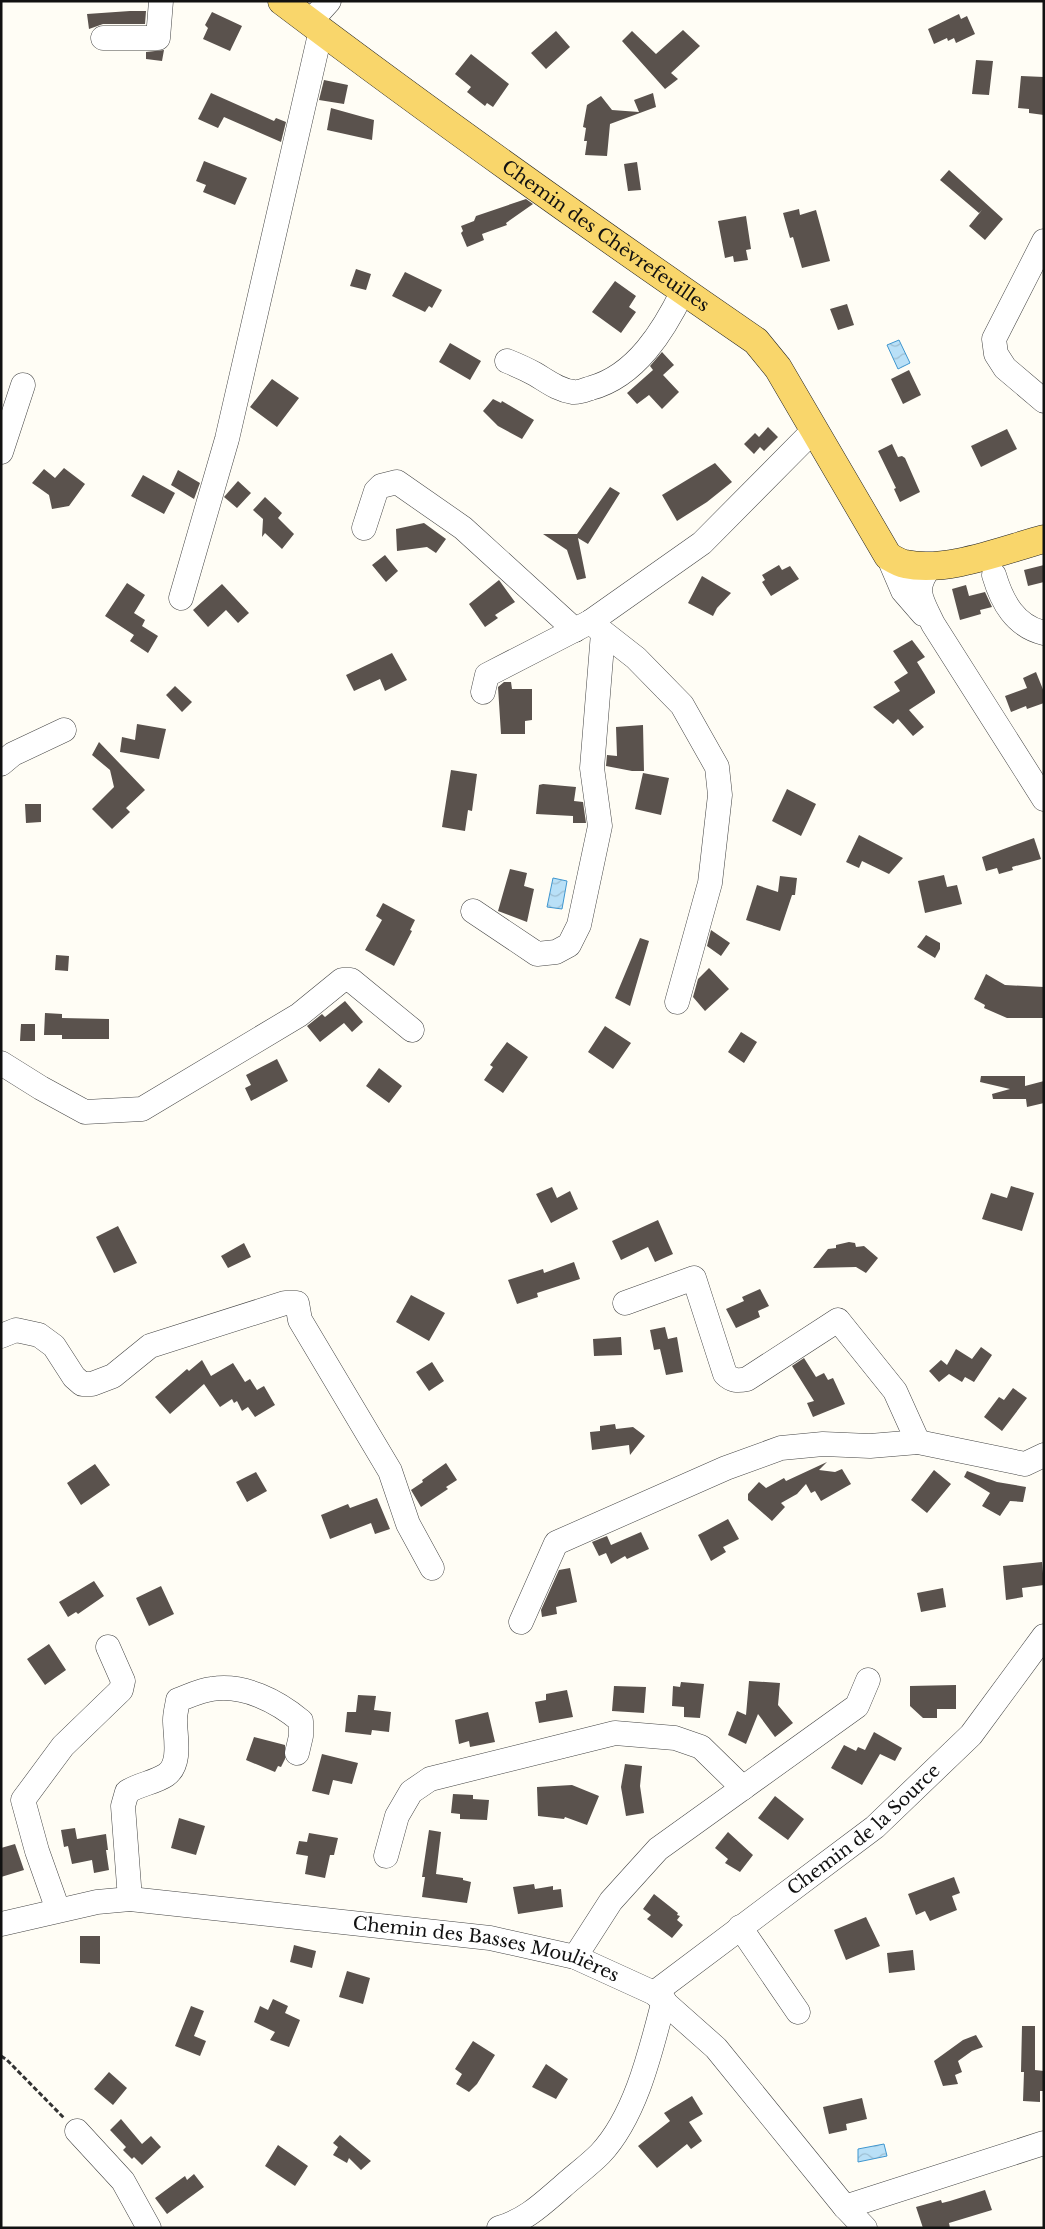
<svg xmlns="http://www.w3.org/2000/svg" width="1045" height="2229" font-family="'Libre Baskerville',serif">
  <style>
    .water { fill: url(#water-waves); stroke: #3f96cf }
    .building { fill: #5a524d }
    .lines { fill: none; stroke-linecap: round; stroke-linejoin: round }
    .minor-casing { stroke: #444; stroke-width: 25 }
    .major-casing { stroke: #222; stroke-width: 29 }
    .path { stroke: #333; stroke-width: 3; stroke-dasharray: 5 2.5; stroke-linecap: butt }
    .minor { stroke: #fff; stroke-width: 24 }
    .major { stroke: #f9d66b; stroke-width: 28 }
    .labels { text-anchor: middle; stroke-width: 5; stroke-linejoin: round; paint-order: stroke }
    .street-label { font-size: 18px; fill: #111; stroke: #fff }
  </style>
  <defs>
    <pattern id="water-waves" width="16" height="10" patternUnits="userSpaceOnUse" patternTransform="scale(1.25)"><rect width="16" height="10" fill="#b9e0f7"/><path d="M0 5q4-4 8 0t8 0" fill="none" stroke="#9ebfd3"/></pattern>
  </defs>
  <rect width="100%" height="100%" fill="#fffdf5"/>
  <path class="water" d="M899 340 910 363 898 369 887 345Z
    M553 878 567 881 562 909 547 907Z
    M884 2144 887 2156 858 2162V2149Z"/>
  <path class="building" d="M130 11H146L145 24H103L89 29 87 14Z
    M212 12 242 26 230 51 203 39 208 28 205 25Z
    M959 14 961 19 967 16 975 34 956 43 954 38 948 41 947 38 934 44 928 29Z
    M683 30 700 46 671 73 678 79 665 89 622 41 632 31 656 54Z
    M556 31 570 47 546 69 531 53Z
    M164 50 162 61 146 59V52Z
    M471 54 509 84 493 107 487 103 485 106 467 92 471 87 455 74Z
    M976 60 993 61 989 95 972 94Z
    M1021 76 1044 77V115L1029 113V109L1018 108Z
    M324 80 348 85 344 104 319 100Z
    M211 93 274 121 276 118 286 122 281 142 224 117 218 128 198 119Z
    M653 93 656 107 610 124 607 156 585 155 587 141H584L586 128 583 127 587 105 601 96 612 110 639 112 634 100Z
    M331 108 374 120 372 140 327 130Z
    M204 161 247 178 235 205 203 192 206 185 196 181Z
    M637 162 641 190 628 191 624 164Z
    M949 170 1003 219 985 240 969 226 982 210 979 213 940 180Z
    M526 199 533 204 506 223 507 225 482 234 484 240 467 247 461 233 463 231 461 226 474 221 476 216Z
    M799 209 800 215 816 210 830 261 802 268 793 237 790 238 783 213Z
    M746 216 751 249 746 250 748 260 734 262 733 256 725 258 718 221Z
    M356 269 371 274 366 290 350 286Z
    M405 272 442 290 432 308 429 306 425 312 392 296Z
    M615 281 636 296 629 307 636 312 621 333 592 312Z
    M847 304 854 325 838 330 830 309Z
    M450 343 481 361 470 380 439 362Z
    M662 352 674 365 663 375 679 392 662 409 649 395 637 404 627 393 653 370 650 366Z
    M909 370 921 395 903 404 891 379Z
    M272 379 299 398 277 427 250 407Z
    M493 399 501 403 502 401 534 420 522 439 498 426 483 411Z
    M768 427 778 437 764 451 760 447 754 454 744 444 755 433 759 437Z
    M1007 429 1017 449 981 467 971 446Z
    M892 444 898 457 902 456 905 458 920 492 900 502 894 489 896 488 878 451Z
    M715 463 732 482 707 502 677 521 662 495Z
    M64 468 85 484 69 506 52 509 49 495 32 483 44 469 55 478Z
    M178 470 200 483 194 499 171 485Z
    M143 475 175 493 164 514 131 496Z
    M238 481 251 493 237 508 224 497Z
    M610 487 620 493 588 544 578 538 586 578 577 580 567 550 543 534H577Z
    M265 497 282 513 278 518 294 534 282 549 265 533 262 537 263 519 253 510Z
    M424 523 446 539 436 553 427 547 397 551 396 529Z
    M385 555 398 571 386 582 372 565Z
    M779 565 782 570 790 566 799 579 771 596 762 582 765 580 762 575Z
    M1044 565V582L1028 586 1024 570Z
    M702 576 731 593 717 608 713 616 688 603Z
    M499 580 515 602 495 615 498 618 485 627 469 604Z
    M127 583 145 595 134 613 145 620 142 626 158 636 148 653 130 641 134 635 105 616Z
    M222 584 249 613 238 623 226 610 208 627 193 610Z
    M966 585 969 596 985 592 992 607 980 610 981 614 960 620 952 589Z
    M912 640 925 657 917 662 935 691V693L909 710 924 727 913 736 898 719 893 724 873 707 900 691 894 682 908 673 893 651Z
    M392 653 407 680 385 691 380 679 354 691 346 675Z
    M1036 672 1044 692V703L1027 709 1026 706 1011 712 1005 696 1027 688 1023 678Z
    M504 682H511L512 689H532V720L525 721V734H501L498 687Z
    M175 686 192 702 182 712 166 695Z
    M137 724 166 729 159 759 120 752 122 737 135 740Z
    M643 725 644 771H632L606 766 607 755 617 756 616 727Z
    M99 742 145 790 126 808 130 812 112 829 92 809 114 787 110 770 92 755Z
    M451 770 477 774 472 811 468 810 465 831 442 827Z
    M643 773 669 778 661 815 635 809Z
    M543 784 576 787 574 801 583 802 586 823H573V816L536 814 539 785Z
    M787 789 816 804 801 836 772 821Z
    M25 804H41V822L26 823Z
    M859 835 903 858 889 874 862 861 859 868 846 862Z
    M1034 838 1041 859 1012 867 1013 870 999 874 997 868 986 871 982 857Z
    M510 869 527 873 524 886 534 889 527 922 498 911Z
    M944 875 947 887 957 885 962 904 925 913 918 881Z
    M780 876 797 878 795 895H792L780 931 746 920 757 885 778 892Z
    M383 903 415 920 410 930 412 931 394 966 365 950 382 920 376 916Z
    M711 930 730 943 721 956 707 946Z
    M926 935 940 943V949L935 958 917 947Z
    M640 938 649 941 630 1006 615 998Z
    M56 955 69 956 68 971 55 970Z
    M709 968 729 989 705 1011 693 997 698 979Z
    M986 974 1005 985 1044 987V1018H1007L984 1008 985 1005 974 999Z
    M345 1001 363 1022 352 1032 344 1023 320 1042 307 1026 322 1014 325 1017Z
    M45 1013 62 1014V1018L109 1019V1039H62V1035H44Z
    M21 1024H35V1041H20Z
    M605 1026 631 1043 613 1069 588 1052Z
    M741 1032 757 1042 744 1063 728 1052Z
    M507 1042 528 1057 503 1093 484 1080 493 1067 490 1065Z
    M277 1059 288 1081 251 1101 245 1088 251 1085 246 1075Z
    M379 1068 402 1086 389 1103 366 1086Z
    M981 1076H1025V1086L1044 1081V1103L1027 1107 1026 1099H993L992 1094 1010 1089 980 1082Z
    M1011 1186 1034 1193 1022 1231 982 1219 991 1193 1007 1198Z
    M552 1187 557 1198 570 1191 578 1209 551 1223 536 1194Z
    M658 1220 673 1254 655 1262 648 1247 621 1260 612 1241Z
    M118 1226 137 1263 114 1273 96 1237Z
    M849 1242 855 1243 856 1247 864 1246 878 1258 866 1273 856 1267 813 1268 828 1249 836 1248V1245Z
    M244 1243 251 1257 228 1268 221 1256Z
    M574 1262 580 1279 537 1293 538 1297 517 1304 508 1280 543 1269 544 1273Z
    M760 1289 769 1306 758 1311 760 1317 736 1328 726 1309 744 1301 742 1297Z
    M411 1295 445 1313 429 1341 396 1322Z
    M665 1327 668 1339 677 1337 683 1372 666 1375 660 1349 654 1350 650 1330Z
    M621 1337 622 1355 594 1356 593 1339Z
    M981 1347 992 1355 974 1382 965 1377 962 1382 949 1374 939 1382 929 1371 941 1360 947 1365 956 1349 972 1359Z
    M804 1358 816 1377 824 1373 828 1380 833 1378 845 1404 813 1417 807 1403 814 1401 792 1366Z
    M202 1360 211 1376 233 1363 245 1382 250 1379 257 1390 264 1386 275 1405 255 1417 248 1407 242 1411 237 1401 234 1403 232 1399 220 1407 204 1384 170 1414 155 1397 187 1369 189 1371Z
    M432 1362 444 1381 429 1391 416 1372Z
    M1013 1388 1027 1398 1002 1431 984 1417 999 1397 1004 1400Z
    M615 1424 616 1429 633 1427 645 1436 630 1455 629 1445 592 1450 590 1432 600 1431V1426Z
    M827 1462 819 1470 835 1472 842 1469 851 1484 821 1501 815 1491 811 1493 806 1484 797 1494 781 1503 785 1507 772 1521 748 1500V1494L759 1482 766 1488 784 1478 786 1481Z
    M446 1463 457 1480 446 1487 448 1489 421 1507 411 1490 423 1482 422 1480Z
    M95 1464 110 1485 81 1505 67 1483Z
    M934 1470 951 1484 927 1513 911 1500Z
    M967 1471 997 1482 1026 1487 1023 1502 1010 1501 1000 1516 982 1506 990 1493 964 1477Z
    M256 1472 267 1491 247 1502 236 1482Z
    M377 1498 390 1529 375 1534 371 1523 330 1539 321 1515 348 1504 350 1508Z
    M728 1519 739 1539 723 1547 726 1552 711 1561 698 1535Z
    M641 1532 649 1549 627 1559 625 1556 611 1564 606 1553 599 1556 592 1542 607 1536 611 1545Z
    M1042 1562 1044 1585 1022 1588 1023 1597 1006 1600 1003 1566Z
    M570 1568 577 1602 556 1607 557 1614 542 1617 541 1610 559 1570Z
    M94 1581 104 1596 78 1614 76 1612 68 1617 59 1602Z
    M161 1586 174 1614 149 1626 136 1598Z
    M943 1588 946 1607 921 1612 917 1593Z
    M49 1644 66 1670 45 1685 27 1659Z
    M749 1681 780 1683 778 1705 793 1723 775 1737 758 1714 746 1744 728 1735 737 1711 746 1715Z
    M681 1682 704 1684 700 1718 684 1717V1707L672 1706 673 1686 680 1687Z
    M956 1685V1709H937V1718H923L910 1706V1686Z
    M614 1686 646 1687 644 1713 612 1711Z
    M567 1690 573 1717 539 1723 535 1702 546 1700V1694Z
    M358 1695 376 1696 374 1710 391 1712 389 1732 372 1730 371 1735 345 1732 347 1712H356Z
    M488 1712 495 1742 470 1747 469 1741 459 1744 455 1720Z
    M874 1732 902 1748 895 1761 880 1754 862 1785 831 1768 844 1745 856 1751 858 1747 865 1750Z
    M254 1737 285 1745V1759L281 1767 278 1766 275 1772 246 1760Z
    M322 1754 358 1763 352 1784 333 1780 329 1795 312 1791Z
    M625 1764 642 1766 640 1786 644 1813 626 1816 621 1787Z
    M572 1785 599 1796 587 1825 565 1817 564 1819 538 1816 537 1787Z
    M453 1794 473 1795V1799L489 1800 487 1820 460 1819V1814L451 1813Z
    M775 1796 804 1819 788 1840 758 1818Z
    M179 1818 205 1826 196 1855 171 1848Z
    M75 1828 77 1839 106 1834 108 1850H106L109 1870 94 1873 92 1860 72 1864 68 1846 64 1847 61 1830Z
    M429 1830 441 1832 436 1874 463 1878V1880L471 1882 467 1903 422 1897 425 1877H422Z
    M728 1832 753 1855 740 1872 725 1863 728 1859 715 1848Z
    M309 1833 338 1838 334 1855H330L325 1878 305 1874 308 1856 296 1854 299 1841 307 1842Z
    M15 1844 24 1870 1 1877V1848Z
    M954 1877 960 1893 952 1896 957 1910 930 1921 925 1911 916 1915 908 1894Z
    M534 1884 535 1889 553 1886V1890L561 1889 563 1907 518 1914 513 1887Z
    M654 1894 678 1913 677 1915 680 1916 677 1920 683 1925 672 1938 647 1919 651 1915 643 1909Z
    M866 1917 880 1946 846 1960 834 1930Z
    M80 1936H100V1964L80 1963Z
    M294 1945 316 1951 312 1968 290 1962Z
    M913 1950 915 1970 889 1973 887 1953Z
    M347 1971 370 1978 363 2004 339 1997Z
    M273 1999 288 2006 285 2013 300 2020 289 2047 270 2040 275 2032 254 2022 260 2006 268 2010Z
    M191 2006 204 2011 194 2036 206 2041 200 2056 175 2046Z
    M1022 2026H1035V2070L1044 2071V2091H1040V2102L1023 2101 1024 2072H1021Z
    M976 2035 983 2047 972 2051 958 2061 962 2072 955 2075 958 2084 943 2086 934 2061 963 2040Z
    M473 2041 495 2055 477 2084 469 2092 456 2084 462 2074 455 2069Z
    M546 2064 568 2079 556 2099 532 2087Z
    M109 2072 127 2088 113 2105 94 2089Z
    M692 2096 703 2114 689 2122 702 2141 691 2149 687 2144 657 2168 638 2146 670 2121 664 2113Z
    M862 2098 867 2119 846 2124 847 2130 829 2134 823 2107Z
    M121 2119 142 2144 151 2136 161 2147 142 2165 134 2157 132 2159 123 2150 126 2147 110 2130Z
    M340 2135 371 2161 361 2170 349 2158 347 2163 333 2155 338 2147 333 2143Z
    M278 2145 308 2166 295 2186 265 2166Z
    M194 2174 204 2187 167 2214 155 2198 185 2176 187 2180Z
    M985 2190 992 2210 949 2223 950 2228H923L916 2207 941 2200 942 2203 950 2201Z"/>
  <g class="lines">
    <defs>
      <g id="minor">
        <path d="M310 22 329 1"/>
        <path d="M103 38H158L161 1"/>
        <path d="M1044 241 994 339 996 354 1005 368 1044 401"/>
        <path d="M507 361C517 365 526 369 535 374 547 381 558 390 573 392 578 393 585 390 591 388 636 376 664 330 683 291"/>
        <path d="M1 452 23 385"/>
        <path d="M364 528 376 491 381 486 397 482 463 528 575 630"/>
        <path d="M888 556 903 591 923 614"/>
        <path d="M930 567C912 590 922 600 933 624L1044 799"/>
        <path d="M994 575C1002 602 1015 626 1044 633"/>
        <path d="M181 598 227 439 321 30"/>
        <path d="M590 622 636 658 682 705 717 767 720 795 710 883 677 1002"/>
        <path d="M483 692 487 675 590 622 702 543 814 430"/>
        <path d="M1 764 13 754 64 730"/>
        <path d="M473 911 537 954 556 952 569 945 579 925 600 826 592 768 603 633"/>
        <path d="M1 1063 41 1088 85 1112 142 1109 299 1015 342 980H351L412 1030"/>
        <path d="M625 1303 694 1278 725 1374C732 1381 738 1381 747 1379L838 1320 895 1391 918 1442"/>
        <path d="M1 1336 16 1330 39 1335 54 1346 74 1377 82 1384H92L113 1376 150 1346 285 1303H297L300 1320 390 1471 408 1524 432 1568"/>
        <path d="M521 1622 556 1543 726 1468 781 1448 823 1444 870 1446 918 1442 1025 1464 1044 1455"/>
        <path d="M386 1856 397 1816 411 1792 430 1779 615 1733 675 1738 701 1747 743 1788"/>
        <path d="M130 1899 123 1806 127 1792C139 1784 154 1783 166 1775 182 1764 175 1736 175 1720 175 1713 177 1707 178 1700 189 1696 201 1690 212 1689 244 1684 277 1701 301 1721V1736L297 1753"/>
        <path d="M58 1910 37 1851 23 1800 63 1746 121 1690 123 1681 108 1647"/>
        <path id="s1" d="M1 1924 97 1902 130 1899 490 1938 575 1957 654 1993 716 2048 845 2207 865 2228"/>
        <path d="M740 1927 798 2012"/>
        <path d="M575 1957 611 1901 658 1849 857 1706 868 1680"/>
        <path id="s2" d="M654 1993 875 1827 971 1735 1044 1636"/>
        <path d="M77 2131 123 2181 149 2228"/>
        <path d="M845 2207 1044 2143"/>
        <path d="M499 2228C526 2220 541 2205 562 2187 574 2176 588 2166 600 2154 636 2116 651 2050 664 2000"/>
      </g>
      <g id="major">
        <path id="s3" d="M282 1C438 119 596 231 756 341L778 368 888 556C893 559 899 563 905 564 947 573 1003 550 1044 539"/>
      </g>
    </defs>
    <use href="#minor" class="minor-casing"/>
    <use href="#major" class="major-casing"/>
    <path class="path" d="M1 2056 7 2060 64 2118"/>
    <use href="#minor" class="minor"/>
    <use href="#major" class="major"/>
  </g>
  <g class="labels">
    <g class="street-label">
      <text dy="6" stroke="none"><textPath href="#s3" startOffset="400">Chemin des Chèvrefeuilles</textPath></text>
      <text dy="6" stroke="none"><textPath href="#s2" startOffset="266">Chemin de la Source</textPath></text>
      <text dy="6" stroke="none"><textPath href="#s1" startOffset="492">Chemin des Basses Moulières</textPath></text>
    </g>
  </g>
  <rect width="1045" height="2229" fill="none" stroke="#111111" stroke-width="5"/>
</svg>
